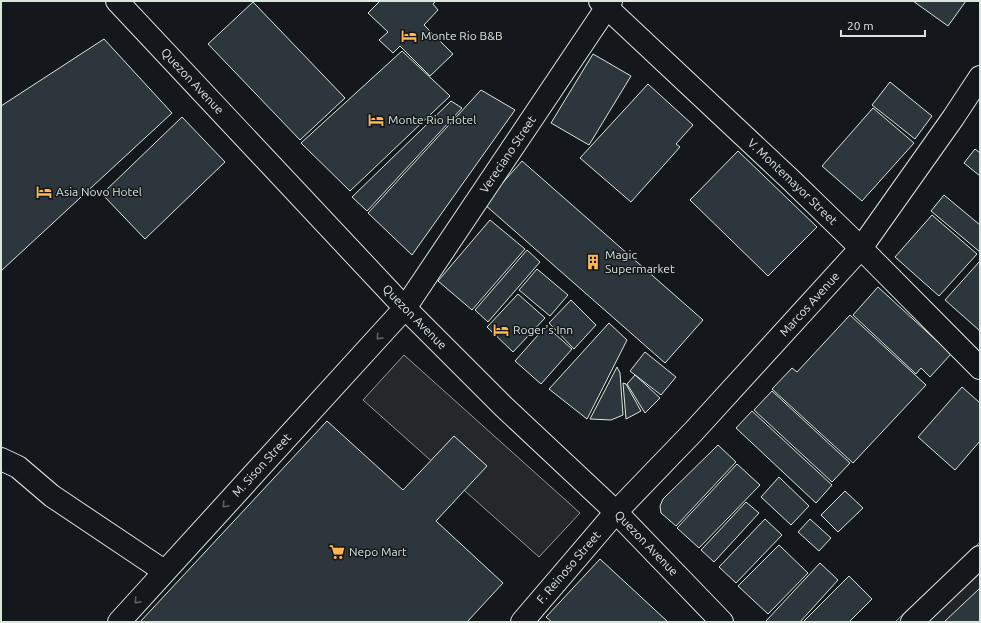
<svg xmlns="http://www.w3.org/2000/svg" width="981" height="623" font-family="Ubuntu,sans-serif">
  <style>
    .green { fill: #202428; stroke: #939e99 }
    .parking { fill: #24282b; stroke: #939e99 }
    .building { fill: #2c363c; stroke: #d8e6dc }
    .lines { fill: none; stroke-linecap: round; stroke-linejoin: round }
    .minor-casing { stroke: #d8e6dc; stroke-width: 24 }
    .tertiary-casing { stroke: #d8e6dc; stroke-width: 24 }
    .secondary-casing { stroke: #d8e6dc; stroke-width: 24 }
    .minor { stroke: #14181c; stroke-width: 22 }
    .tertiary { stroke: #14181c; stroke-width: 22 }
    .secondary { stroke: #14181c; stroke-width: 22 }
    .oneway { stroke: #59605f }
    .labels { text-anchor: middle; stroke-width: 3; stroke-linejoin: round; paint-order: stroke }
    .poi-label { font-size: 12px; fill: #d8e6dc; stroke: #14181c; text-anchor: start }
    .street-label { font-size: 12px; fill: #d8e6dc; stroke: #14181c }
  </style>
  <rect width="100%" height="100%" fill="#14181c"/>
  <path class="green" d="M980 542V622H895Z"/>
  <path class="parking" d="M404 355 580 513 539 557 363 400Z"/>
  <path class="building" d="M380 1H436L433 4 438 10 424 25 453 54 430 76 400 46 393 53 379 40 388 32 368 13Z
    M913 1H966L948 26Z
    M253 2 345 98 300 140 208 44Z
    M104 39 172 113 1 271V106Z
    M402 51 450 96 350 191 301 143Z
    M593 54 631 76 589 145 551 123Z
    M890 82 932 116 915 139 872 105Z
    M648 84 693 125 676 144 680 147 631 202 580 158Z
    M481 90 515 110 412 255 368 213Z
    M451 101 462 108 367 211 352 197Z
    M873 108 914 143 862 201 822 166Z
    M182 117 225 162 145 239 102 194Z
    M975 149 980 153V176L964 163Z
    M738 151 817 227 768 276 690 200Z
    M522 161 703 320 665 363 484 204Z
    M944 195 980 225V252L931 211Z
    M932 215 977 254 939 296 895 257Z
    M490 220 525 249 472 310 438 281Z
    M527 250 540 262 488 322 475 310Z
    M980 261V331L945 300Z
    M537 269 568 295 550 316 519 290Z
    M878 287 951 354 930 377 921 368 916 374 853 315Z
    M518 294 545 318 513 352 487 327Z
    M571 300 596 325 574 349 549 323Z
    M850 315 926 385 853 463 772 389 792 368 797 372Z
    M609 323 627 340 587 419 549 389Z
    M546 326 572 349 541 384 515 361Z
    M645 352 676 377 661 395 630 371Z
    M617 367 620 373 623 415 611 420 590 419Z
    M635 375 660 398 645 413 627 384Z
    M623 383 626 384 641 411 626 419Z
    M962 387 980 403V441L955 470 918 437Z
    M772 391 850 463 832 482 754 410Z
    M752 411 832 485 816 503 736 428Z
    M327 421 403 490 454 436 487 466 436 521 503 583 467 622H140Z
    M718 445 736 462 676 526 661 513 660 506 663 499Z
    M737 464 760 485 699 548 677 528Z
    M779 477 809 506 791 525 761 497Z
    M845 491 863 508 838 532 821 515Z
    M746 502 759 513 714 562 701 550Z
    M765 519 782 535 736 583 719 567Z
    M810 519 831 538 819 551 798 532Z
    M779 545 808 573 768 614 738 586Z
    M600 559 668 622H552L546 617Z
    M820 563 838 580 800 622H765Z
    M849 576 872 599 849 622H803Z
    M980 588V622H944Z"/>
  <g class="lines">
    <defs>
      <g id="minor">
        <path d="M1 459 18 467 52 496 164 571"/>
        <path id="s1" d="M119 622 405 308"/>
        <path id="s2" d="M522 622 616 512"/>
        <path d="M912 622 980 557"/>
      </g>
      <g id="tertiary">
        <path id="s3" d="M600 1 792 181 861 248 980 368"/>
        <path id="s4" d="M405 308 611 1"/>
      </g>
      <g id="secondary">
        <path id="s5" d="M117 1 405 308 504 407 616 512 722 622"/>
        <path id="s6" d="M616 512 694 431 861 248 953 118 980 77"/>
      </g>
    </defs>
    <use href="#minor" class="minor-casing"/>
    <use href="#tertiary" class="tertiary-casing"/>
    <use href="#secondary" class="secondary-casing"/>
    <use href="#minor" class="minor"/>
    <use href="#tertiary" class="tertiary"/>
    <use href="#secondary" class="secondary"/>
  </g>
  <defs><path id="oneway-chevron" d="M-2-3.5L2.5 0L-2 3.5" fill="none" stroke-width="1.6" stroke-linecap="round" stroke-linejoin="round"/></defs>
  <g class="oneway">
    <use href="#oneway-chevron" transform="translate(379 337) rotate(132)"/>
    <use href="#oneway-chevron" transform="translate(225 505) rotate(133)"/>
    <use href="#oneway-chevron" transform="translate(137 601) rotate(132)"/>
  </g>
  <defs>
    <symbol id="hotel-bare" viewBox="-9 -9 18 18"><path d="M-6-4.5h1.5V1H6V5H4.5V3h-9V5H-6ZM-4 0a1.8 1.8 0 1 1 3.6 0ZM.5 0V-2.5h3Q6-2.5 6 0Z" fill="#ffb74d" stroke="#14181c" stroke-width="2.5" paint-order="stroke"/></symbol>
    <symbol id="building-bare" viewBox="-9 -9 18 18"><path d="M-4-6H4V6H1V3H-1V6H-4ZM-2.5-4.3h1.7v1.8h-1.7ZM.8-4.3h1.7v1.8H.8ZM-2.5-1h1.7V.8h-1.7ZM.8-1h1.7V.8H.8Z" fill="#ffb74d" stroke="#14181c" stroke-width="2.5" paint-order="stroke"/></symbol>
    <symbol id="supermarket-bare" viewBox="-9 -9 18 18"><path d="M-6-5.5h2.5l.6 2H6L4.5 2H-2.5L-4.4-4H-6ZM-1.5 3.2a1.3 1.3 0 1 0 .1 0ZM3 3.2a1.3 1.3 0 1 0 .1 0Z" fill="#ffb74d" stroke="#14181c" stroke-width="2.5" paint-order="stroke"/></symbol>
  </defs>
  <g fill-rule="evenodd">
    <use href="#hotel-bare" x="398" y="25" width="22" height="22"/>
    <use href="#hotel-bare" x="365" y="109" width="22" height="22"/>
    <use href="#hotel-bare" x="33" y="181" width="22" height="22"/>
    <use href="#building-bare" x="582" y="251" width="22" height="22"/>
    <use href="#hotel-bare" x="490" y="319" width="22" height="22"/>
    <use href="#supermarket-bare" x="326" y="541" width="22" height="22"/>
  </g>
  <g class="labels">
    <g class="poi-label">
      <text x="421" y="40">Monte Rio B&amp;B</text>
      <text x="388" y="124">Monte Rio Hotel</text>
      <text x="56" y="196">Asia Novo Hotel</text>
      <text x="605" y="259">Magic<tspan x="605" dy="14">Supermarket</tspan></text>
      <text x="513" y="334">Roger's Inn</text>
      <text x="349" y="556">Nepo Mart</text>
    </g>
    <g class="street-label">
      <text dy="4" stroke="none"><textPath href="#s5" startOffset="110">Quezon Avenue</textPath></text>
      <text dy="4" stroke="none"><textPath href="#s4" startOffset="185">Vereciano Street</textPath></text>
      <text dy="4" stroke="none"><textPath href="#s3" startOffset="264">V. Montemayor Street</textPath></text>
      <text dy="4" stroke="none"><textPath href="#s6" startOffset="284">Marcos Avenue</textPath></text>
      <text dy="4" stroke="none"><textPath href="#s5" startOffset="434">Quezon Avenue</textPath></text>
      <text dy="4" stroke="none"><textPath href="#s1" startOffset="212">M. Sison Street</textPath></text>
      <text dy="4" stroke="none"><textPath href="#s5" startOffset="758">Quezon Avenue</textPath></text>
      <text dy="4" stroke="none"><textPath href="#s2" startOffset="72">F. Reinoso Street</textPath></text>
    </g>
  </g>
  <rect width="981" height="623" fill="none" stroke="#d8e6dc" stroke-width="4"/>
  <path d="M841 30v6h84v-6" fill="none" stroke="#d8e6dc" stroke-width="2"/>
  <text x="847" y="30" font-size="12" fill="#d8e6dc" stroke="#14181c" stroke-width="3" paint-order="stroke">20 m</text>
</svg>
